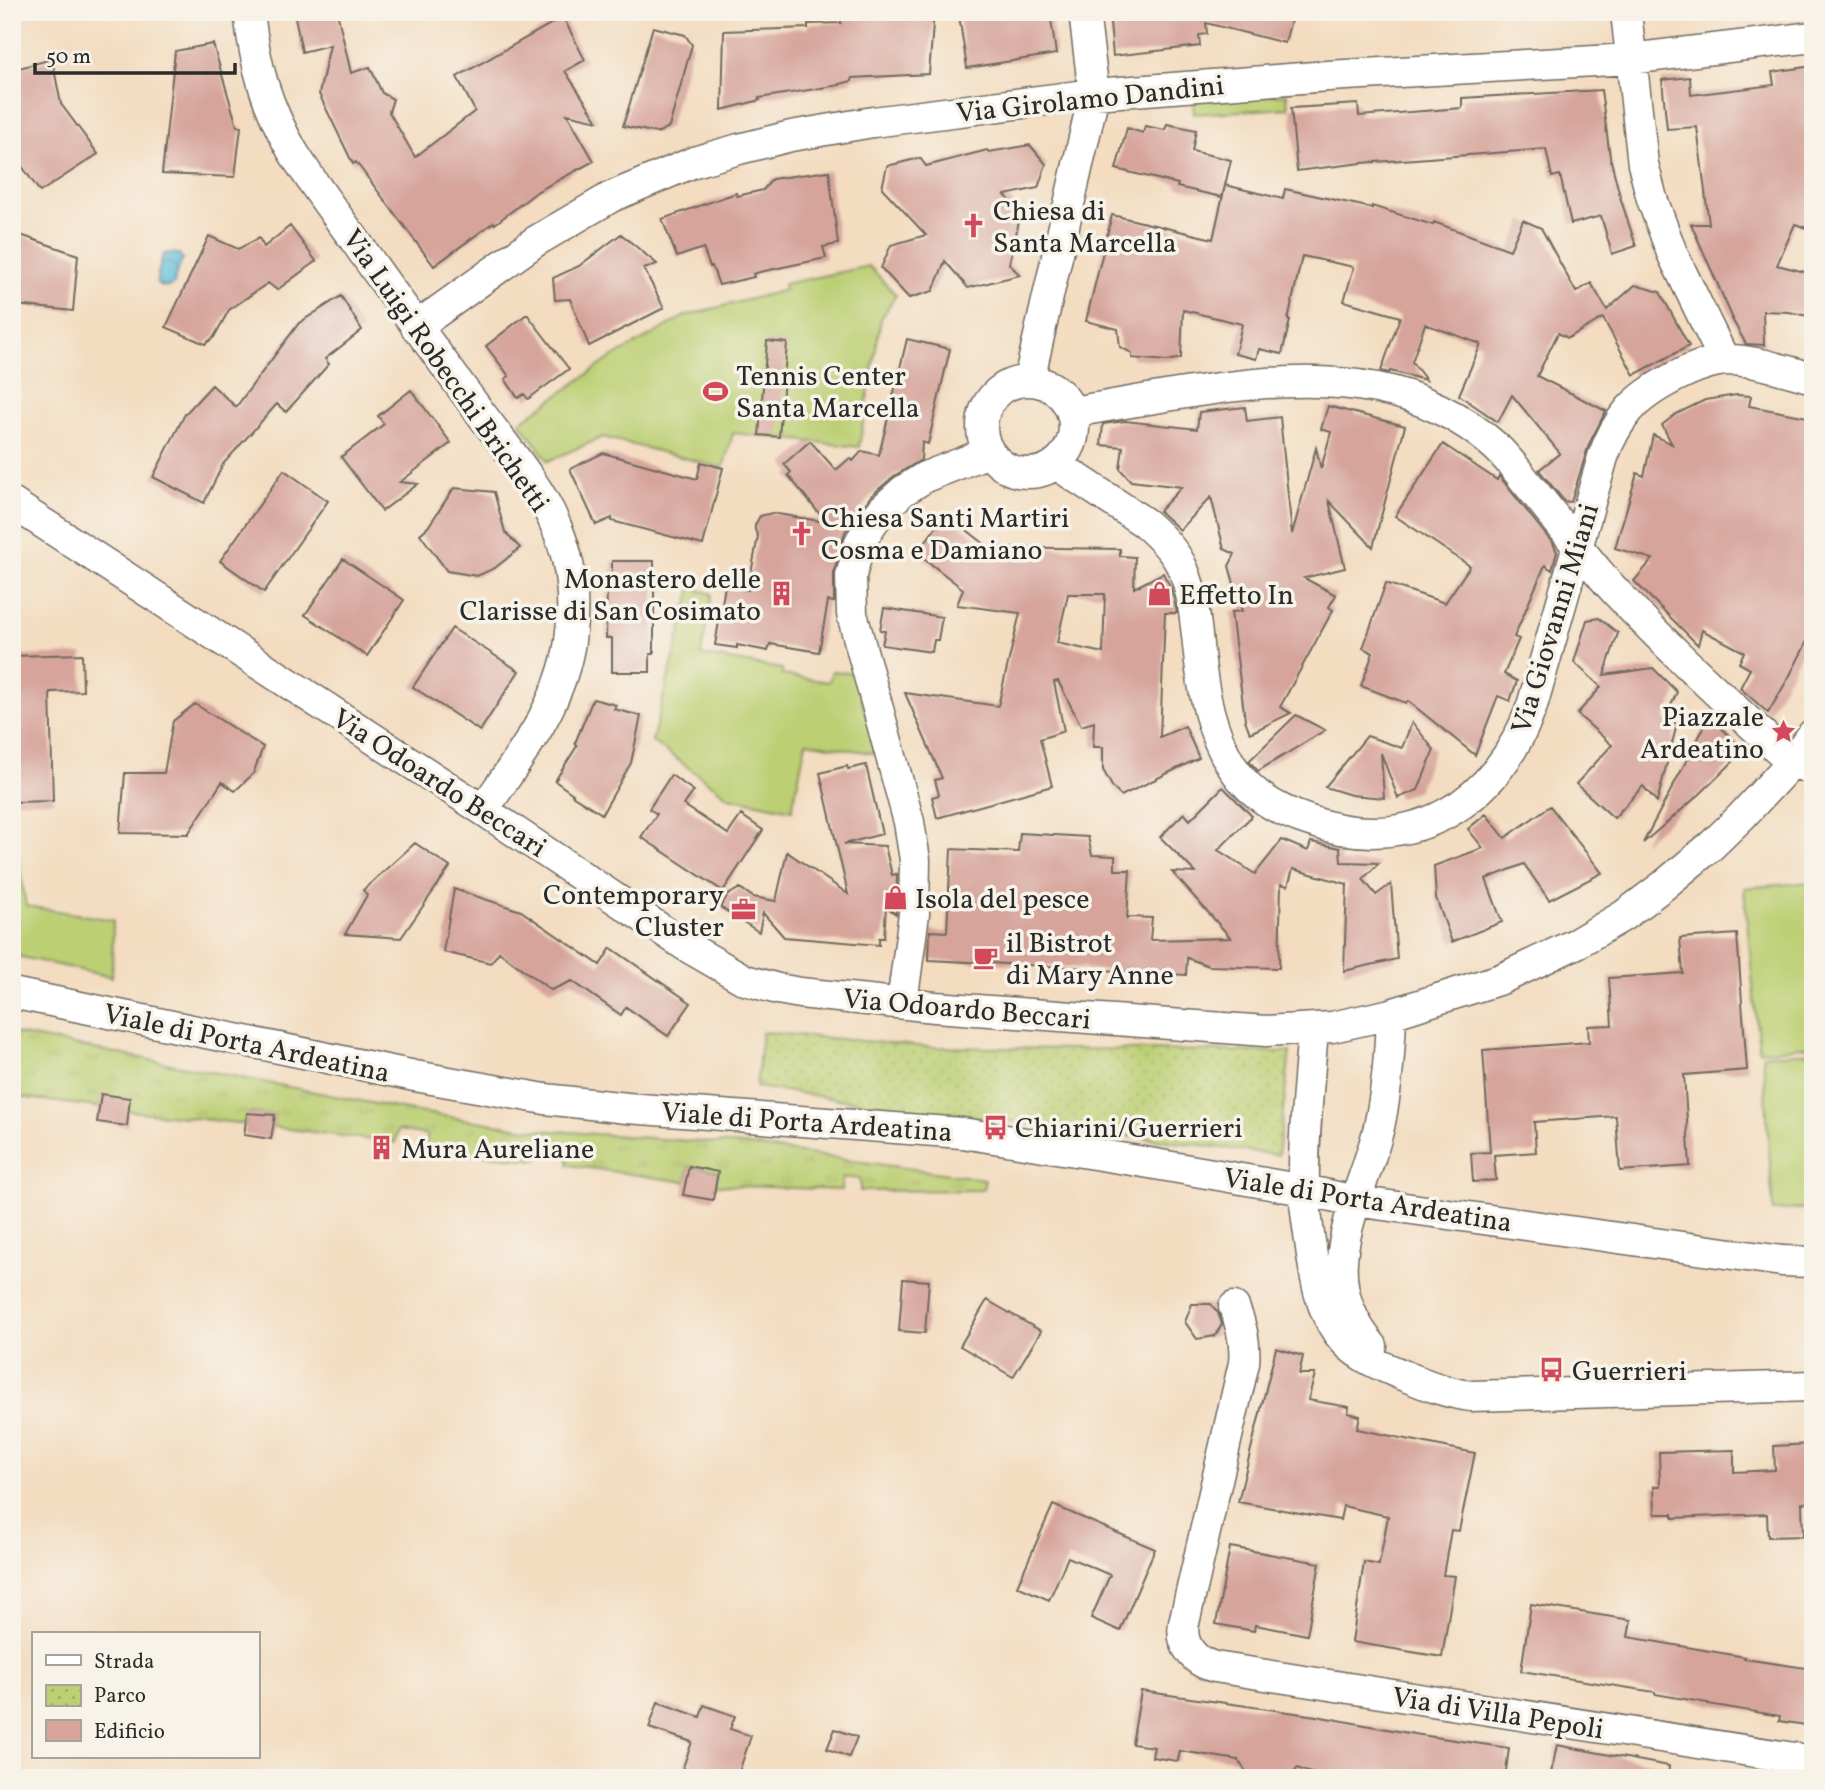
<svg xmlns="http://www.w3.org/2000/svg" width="1825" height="1790" font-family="Vollkorn,serif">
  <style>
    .grass { fill: url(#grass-tufts); stroke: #747d4f; stroke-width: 2 }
    .park { fill: url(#park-dots); stroke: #747d4f; stroke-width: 2 }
    .garden { fill: #bccf73; stroke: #747d4f; stroke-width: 2 }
    .water { fill: url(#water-ripples); stroke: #427282; stroke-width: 2 }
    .building { fill: #d6a49b; fill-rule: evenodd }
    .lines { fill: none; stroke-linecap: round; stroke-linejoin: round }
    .minor-casing { stroke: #71695f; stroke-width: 33 }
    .minor { stroke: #fff; stroke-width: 30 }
    .labels { text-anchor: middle; stroke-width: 7; stroke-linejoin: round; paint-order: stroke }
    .street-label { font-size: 28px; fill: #2b2b2b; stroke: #f7f3e8 }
    .poi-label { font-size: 28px; fill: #2b2b2b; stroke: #f7f3e8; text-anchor: start }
  </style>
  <defs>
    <pattern id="grass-tufts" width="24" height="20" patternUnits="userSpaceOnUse" patternTransform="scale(1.75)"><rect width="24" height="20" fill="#bccf73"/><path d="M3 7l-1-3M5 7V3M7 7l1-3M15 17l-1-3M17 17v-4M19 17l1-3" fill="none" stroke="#a2b264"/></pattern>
    <pattern id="park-dots" width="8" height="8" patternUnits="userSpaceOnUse" patternTransform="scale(1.75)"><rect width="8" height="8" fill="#bccf73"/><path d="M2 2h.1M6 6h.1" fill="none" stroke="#a2b264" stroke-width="1.8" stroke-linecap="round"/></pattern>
    <pattern id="water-ripples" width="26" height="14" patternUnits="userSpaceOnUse" patternTransform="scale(1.75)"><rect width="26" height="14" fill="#5ab9d8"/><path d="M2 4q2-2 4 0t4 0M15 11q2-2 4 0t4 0" fill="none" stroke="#4b97af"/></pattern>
  </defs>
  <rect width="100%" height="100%" fill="#f7f3e8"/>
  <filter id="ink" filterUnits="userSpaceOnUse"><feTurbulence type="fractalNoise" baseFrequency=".0143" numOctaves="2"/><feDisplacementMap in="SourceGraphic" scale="14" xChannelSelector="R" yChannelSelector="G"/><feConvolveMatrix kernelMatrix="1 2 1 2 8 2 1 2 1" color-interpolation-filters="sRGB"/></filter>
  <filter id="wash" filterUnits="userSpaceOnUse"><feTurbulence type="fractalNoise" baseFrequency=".00686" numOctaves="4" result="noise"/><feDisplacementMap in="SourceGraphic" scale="28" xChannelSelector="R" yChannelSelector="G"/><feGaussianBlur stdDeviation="1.57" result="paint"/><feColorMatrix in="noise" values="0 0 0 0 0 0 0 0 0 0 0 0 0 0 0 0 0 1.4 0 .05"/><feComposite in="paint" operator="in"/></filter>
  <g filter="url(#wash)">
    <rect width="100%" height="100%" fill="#f3dcc0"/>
    <path class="grass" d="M1287 94 1288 108 1194 114 1193 100Z
      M12 1033 417 1112 529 1129 743 1145 985 1179 983 1190 860 1191V1179L843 1177 841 1190 715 1185 718 1172 689 1166 686 1182 568 1165 569 1151 542 1147 538 1160 426 1149 427 1135 398 1130 395 1143 273 1127 274 1115 248 1113 245 1124C168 1115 90 1107 12 1096Z"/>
    <path class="park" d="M762 1032 930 1047 1290 1052 1278 1155 931 1111 925 1112 756 1087Z"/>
    <path class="garden" d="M869 266 896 295 881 319 859 447 733 433 723 468 603 437 548 461 520 422 608 360 685 316 785 290 784 284Z
      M692 588 712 594 701 655 782 669V675L829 682 832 671 854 673 877 754 806 742 792 810 729 797 652 741Z
      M12 836H15L26 906 113 920 112 977 12 955Z
      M1813 882V1046L1759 1051 1744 888Z
      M1813 1052V1208L1773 1211 1763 1055Z"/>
    <path class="water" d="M169 253 179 254 183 259 176 274 174 284C169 288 161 287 157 283 156 280 162 256 164 254Z"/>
    <g id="blocks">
      <path class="building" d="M294 12H337L351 73 370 67 382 93 393 99 389 112 415 157 475 111 457 77 563 17 585 60 565 71 598 121 567 114 594 161 538 191 495 224 494 222 434 266 356 162 353 164 319 94 330 45 302 52Z
        M841 12H934L929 74 852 78V81L840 84V85L759 98 760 100 722 110 724 31 808 28V24L841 23Z
        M976 12H1050L1056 54 967 68 959 15Z
        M1109 12H1293L1285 43 1206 23 1207 34 1199 35 1200 46 1113 56Z
        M653 27 685 35 692 45 669 127 657 133 623 126Z
        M213 44 237 126 241 127 235 177 162 174 175 51Z
        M52 59 61 104 98 154 40 192 12 152V70Z
        M1813 66V230L1795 224 1777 265 1813 274V317L1789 312 1763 311 1764 345 1746 344 1732 319H1733L1691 224H1709L1697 127 1667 129 1662 80 1690 77 1691 95 1774 85 1772 72Z
        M1601 90 1610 157 1621 200 1636 246 1612 254 1601 216 1571 224 1560 175 1552 177 1546 149 1362 163 1297 171 1291 108 1358 104 1359 116 1462 108V98Z
        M1167 124 1196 130 1192 151 1231 160 1225 185 1283 199 1285 189 1372 208V206L1433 225 1434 222 1510 250 1523 220 1541 228 1576 292 1591 283 1607 310 1635 285 1660 292 1689 346 1634 375 1603 318 1568 338 1558 333 1537 376 1606 411 1589 444 1571 502 1564 501 1539 470 1560 453 1512 395 1498 422 1459 395 1481 344 1425 324 1412 362 1426 380 1390 371 1389 373 1381 371 1400 317 1344 301 1354 267 1302 256 1288 320H1290L1282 354 1259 349 1256 359 1235 354 1242 324 1183 310 1181 358 1167 361 1132 358V353L1120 347 1118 329 1086 321 1112 215 1213 239 1225 186 1222 197 1177 187 1178 184 1116 169 1127 128 1143 133 1145 126 1165 130Z
        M1030 145 1046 164 1038 188 1005 195 1021 213 1009 264 1020 275 968 288 945 261 933 291 909 298 881 268 891 245 926 235 882 188 887 166 920 158 926 166 987 150 989 152Z
        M829 171 838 244 823 247 826 258 760 272 753 274 754 277 719 285 712 266 710 267 703 248 677 257 662 219 736 193 737 196 763 190 772 179Z
        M290 226 316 261 277 290 268 283 229 310 214 337 205 344 166 327 209 236 238 249 259 238 264 247Z
        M12 232 78 255 73 311 16 305 15 297H12Z
        M621 234 657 264 644 269 664 308 589 346 570 299 555 300 553 278 579 266Z
        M341 296 362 330 325 359 329 364 286 412 277 404 223 464 204 503 153 477 185 414 212 385 236 407 299 323Z
        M527 314 569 369 528 399 524 394 518 398 505 379 509 376 486 346Z
        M907 339 950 349 928 444 922 442 921 460 894 476 871 496 845 532 834 572V602L828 601 819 652 770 644 768 651 737 645V648L715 645 725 586 748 590 758 536 755 530V525L760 516 772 513 826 522 788 475 791 472 784 464 810 441 836 470 850 458 853 461 862 451 879 455Z
        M767 341 787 343 779 437 759 435Z
        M411 390 451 443 400 482 418 484 382 511 341 457 384 424 378 416Z
        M1737 395 1751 396 1749 406 1813 418V630L1789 677 1768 713 1740 688 1750 669 1739 663 1744 652 1702 630 1698 645 1634 581 1653 559 1615 548 1637 473 1644 476 1653 435 1672 444 1662 425 1676 414 1705 400Z
        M1328 406 1405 426 1373 547 1329 501 1345 568 1304 578 1336 595 1329 607 1333 610 1280 707 1291 713 1250 733 1245 720 1231 612 1242 611 1229 566 1235 554 1224 549 1211 497 1180 530 1159 511 1182 487 1131 481 1120 469 1123 447 1101 445 1103 424 1125 421 1197 429 1199 412 1245 407 1247 421 1280 417 1292 534 1316 448 1321 469 1331 432 1321 429Z
        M1443 444 1497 480 1499 476 1554 545 1557 552 1552 570 1545 565 1514 637 1519 639 1504 674 1517 681 1510 701 1498 696 1475 755 1408 701 1406 703 1361 686 1373 653 1363 648 1386 583 1445 603 1470 566 1395 516Z
        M603 453 697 479 701 462 723 468 703 545 612 521V518L596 525 570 469Z
        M284 470 328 501 264 592 220 561Z
        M454 488 494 492 505 532 520 548 495 568 477 576 447 571 420 534 428 527Z
        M946 514 995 552V547L1120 549V556L1135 557 1134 588 1163 573 1171 588 1177 613H1165L1160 737 1185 726 1199 758 1121 796 1113 788 1103 770V747H1093L1094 722 1081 726 1058 681 1054 682 1064 731 1040 739 1052 786 937 818 932 797 939 795 935 780 942 778 905 693 998 706 1020 613 957 605 963 589 917 553ZM1068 594H1105L1103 653 1057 643Z
        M343 559 404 600 367 656 305 615Z
        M612 561H654V654H650V672H612V638H606L607 585H612Z
        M884 608 942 617 938 640H934L932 652 882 645 885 631 880 630Z
        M1599 618 1618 633 1604 675 1653 668 1677 692 1665 719 1677 724 1657 802 1643 786 1614 818 1576 784 1612 745 1577 714 1601 687 1574 662 1587 620Z
        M452 628 519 671 480 731 413 687Z
        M82 654 83 691 50 692 53 801 12 802V656Z
        M593 699 616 705 614 709 641 716 631 763 602 814 572 795 573 794 555 781 577 746 575 743Z
        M195 704 263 747 253 774 235 791 222 782 188 834 120 833 125 773H164L173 721Z
        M1296 715 1325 730 1258 771 1249 761Z
        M1710 716 1744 751 1700 794 1643 843Z
        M1412 722 1434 750 1418 790 1398 798 1381 753 1384 798 1351 795 1325 787 1367 736 1402 748Z
        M866 765 882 834 844 844 885 846 892 875 897 874 896 914 886 907 884 938H879V945L784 937 763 913 759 932 720 907 728 895 740 888 753 897 776 901 787 852 848 894 820 773 847 766 848 769Z
        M671 775 694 791 684 805 728 834 741 815 763 830 723 891 641 837 657 814 649 809Z
        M1223 787 1252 816 1218 850 1255 874 1282 840 1308 851 1311 842 1340 848 1341 862 1379 863 1363 879 1376 895 1391 884 1397 959 1344 971 1347 884 1293 869 1288 886 1281 884 1279 968 1209 966 1187 958 1186 975 1085 969V968L929 960 930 931 947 932 951 849 1018 852 1020 833 1088 837 1092 855 1115 856V870H1130L1127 919 1129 917 1152 918 1150 940 1231 938 1172 872 1196 873 1160 837 1184 813 1190 820Z
        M1550 806 1602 873 1549 900 1524 864 1486 879 1502 922 1452 942 1436 898 1434 866 1483 848 1468 829 1486 814 1505 838Z
        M415 843 450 867 401 938 345 934 367 895 363 890Z
        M454 889 521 911 600 965 611 948 691 1003 668 1036 626 1007 621 1015 572 981 551 990 499 952 491 963 443 952Z
        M1737 934 1747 1070 1684 1075 1690 1166 1620 1171 1616 1116 1534 1122 1536 1152 1494 1155 1496 1180 1473 1182 1471 1153 1490 1152 1483 1050 1589 1042 1588 1026 1612 1025 1609 978 1683 973 1680 938Z
        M101 1094 130 1098 127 1126 97 1122Z
        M247 1113 275 1115 271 1139 244 1135Z
        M689 1166 718 1172 713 1200 683 1195Z
        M903 1279 929 1281 925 1333 899 1331Z
        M987 1300 1041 1331 1013 1377 960 1346Z
        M1192 1304H1211L1218 1313 1222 1324 1215 1336 1197 1339 1185 1322Z
        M1276 1348 1303 1356 1299 1374H1315L1308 1400 1349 1407 1348 1413 1360 1416 1357 1429 1475 1453 1459 1531 1451 1530 1443 1575 1455 1576 1442 1657 1352 1642 1364 1562 1379 1565 1388 1516 1343 1506 1340 1520 1238 1502Z
        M1813 1444V1502L1802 1503 1803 1536 1768 1537 1767 1514 1673 1518V1514H1655L1654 1486H1660L1659 1452 1734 1450V1472L1775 1470 1774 1446Z
        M1053 1505 1155 1549 1120 1631 1091 1618 1110 1575 1068 1557 1049 1600 1017 1586Z
        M1230 1547 1320 1563 1307 1635 1255 1625 1254 1631 1216 1624Z
        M1531 1604 1631 1620 1628 1637 1745 1657 1744 1659 1813 1669V1726L1779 1721 1780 1716 1708 1704V1703L1655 1694V1692L1521 1671Z
        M1141 1691 1316 1716 1414 1734 1509 1748 1505 1778H1324L1297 1768 1291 1778H1250L1238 1760 1180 1751 1178 1761 1152 1757 1154 1747 1132 1744Z
        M658 1702 700 1717 704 1705 735 1716 730 1729 751 1736 737 1778H679L692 1742 649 1728Z
        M835 1729 857 1737 849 1757 827 1749Z
        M1557 1745 1669 1766 1668 1778H1550Z"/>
    </g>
  </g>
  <g filter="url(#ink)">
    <use href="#blocks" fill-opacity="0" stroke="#71695f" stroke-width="2"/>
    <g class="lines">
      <defs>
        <path id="minor" d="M249 12C255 66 266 105 293 152 312 182 333 211 354 239 392 293 431 346 470 399 498 438 538 482 556 526 572 562 575 603 570 641 561 705 519 758 483 810
          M1626 12 1643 164 1652 199 1672 253 1724 360
          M416 327 536 241 611 197 694 162 739 149 791 136 873 122 1094 94 1328 76 1630 59 1813 37
          M1029 380 1094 94 1084 12
          M982 427a46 46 0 1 1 92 0a46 46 0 1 1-92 0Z
          M1072 412C1167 397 1282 369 1377 388 1419 396 1463 417 1495 446 1507 457 1516 469 1526 482 1557 518 1584 558 1617 593 1672 652 1733 707 1792 762L1809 768
          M1056 464 1145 523C1159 535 1172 548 1180 563 1192 586 1194 611 1197 635 1201 676 1206 717 1225 754 1243 790 1272 809 1310 821 1413 856 1497 804 1532 706L1603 457C1609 440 1617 424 1629 410 1648 388 1699 361 1728 360 1756 360 1786 371 1813 378
          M12 503 483 810 686 946 745 980 778 989 800 993 935 1007 1266 1031 1332 1027 1391 1014 1501 979 1577 943 1623 916 1663 886 1711 846 1741 817 1792 762 1813 734
          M12 993 415 1076 545 1099 627 1108 962 1133 1132 1160 1304 1190 1355 1201 1782 1261 1813 1262
          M902 1003 914 914 915 860 909 822 852 614 851 576 860 542 873 522 883 509 903 491 925 477 989 452
          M1313 1029C1309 1082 1303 1136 1304 1189 1305 1209 1308 1228 1311 1248 1315 1278 1320 1308 1338 1333 1355 1357 1380 1365 1405 1376 1427 1385 1447 1393 1471 1396L1813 1386
          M1234 1307C1242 1326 1246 1343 1244 1363L1184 1623C1180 1645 1194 1662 1215 1667L1813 1761
          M1372 1346C1309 1273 1361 1204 1379 1127 1387 1090 1390 1052 1391 1014"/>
      </defs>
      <use href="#minor" class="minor-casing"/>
      <use href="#minor" class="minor"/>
    </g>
  </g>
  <defs>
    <symbol id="church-bare" viewBox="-9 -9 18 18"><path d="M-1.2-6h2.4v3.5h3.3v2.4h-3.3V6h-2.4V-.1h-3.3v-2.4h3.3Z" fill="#d1495b" stroke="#f7f3e8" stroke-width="2.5" paint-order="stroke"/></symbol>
    <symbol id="stadium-bare" viewBox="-9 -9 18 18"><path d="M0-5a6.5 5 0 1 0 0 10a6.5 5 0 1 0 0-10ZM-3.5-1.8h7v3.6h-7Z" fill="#d1495b" stroke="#f7f3e8" stroke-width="2.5" paint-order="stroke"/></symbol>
    <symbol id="building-bare" viewBox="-9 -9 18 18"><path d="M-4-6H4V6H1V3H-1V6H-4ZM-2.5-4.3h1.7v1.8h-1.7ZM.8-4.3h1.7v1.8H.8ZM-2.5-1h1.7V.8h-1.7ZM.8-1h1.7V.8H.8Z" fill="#d1495b" stroke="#f7f3e8" stroke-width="2.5" paint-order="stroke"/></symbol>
    <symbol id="shop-bare" viewBox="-9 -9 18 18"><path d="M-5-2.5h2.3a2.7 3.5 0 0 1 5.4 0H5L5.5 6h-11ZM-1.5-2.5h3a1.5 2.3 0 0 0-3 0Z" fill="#d1495b" stroke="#f7f3e8" stroke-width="2.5" paint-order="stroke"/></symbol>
    <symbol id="sight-bare" viewBox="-9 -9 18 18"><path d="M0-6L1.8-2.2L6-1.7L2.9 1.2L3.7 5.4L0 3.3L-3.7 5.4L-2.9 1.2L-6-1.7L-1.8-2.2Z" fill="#d1495b" stroke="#f7f3e8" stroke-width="2.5" paint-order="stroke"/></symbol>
    <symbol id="office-bare" viewBox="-9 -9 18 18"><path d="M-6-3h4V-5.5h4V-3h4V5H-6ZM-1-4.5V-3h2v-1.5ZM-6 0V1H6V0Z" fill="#d1495b" stroke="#f7f3e8" stroke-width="2.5" paint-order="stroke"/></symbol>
    <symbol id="cafe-bare" viewBox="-9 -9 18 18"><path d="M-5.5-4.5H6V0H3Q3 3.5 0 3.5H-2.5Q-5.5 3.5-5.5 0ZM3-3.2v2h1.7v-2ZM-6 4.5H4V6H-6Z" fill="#d1495b" stroke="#f7f3e8" stroke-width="2.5" paint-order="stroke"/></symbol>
    <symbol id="bus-bare" viewBox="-9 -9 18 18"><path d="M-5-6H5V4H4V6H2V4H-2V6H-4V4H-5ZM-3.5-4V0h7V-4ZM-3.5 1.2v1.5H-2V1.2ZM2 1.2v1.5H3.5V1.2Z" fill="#d1495b" stroke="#f7f3e8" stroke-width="2.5" paint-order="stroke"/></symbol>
  </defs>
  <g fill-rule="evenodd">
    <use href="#church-bare" x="956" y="208" width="35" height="35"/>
    <use href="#stadium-bare" x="698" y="374" width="35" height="35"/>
    <use href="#church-bare" x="784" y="516" width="35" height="35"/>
    <use href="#building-bare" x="764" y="576" width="35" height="35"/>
    <use href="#shop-bare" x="1142" y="576" width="35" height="35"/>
    <use href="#sight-bare" x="1766" y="714" width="35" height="35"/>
    <use href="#shop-bare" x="878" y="880" width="35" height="35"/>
    <use href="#office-bare" x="726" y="892" width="35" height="35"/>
    <use href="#cafe-bare" x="968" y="940" width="35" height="35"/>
    <use href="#bus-bare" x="978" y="1110" width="35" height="35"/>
    <use href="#building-bare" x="364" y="1130" width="35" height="35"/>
    <use href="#bus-bare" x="1534" y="1352" width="35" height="35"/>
  </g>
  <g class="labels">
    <g class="street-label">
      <text transform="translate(1090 98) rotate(-6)" y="10">Via Girolamo Dandini</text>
      <text transform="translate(447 370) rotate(55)" y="10">Via Luigi Robecchi Brichetti</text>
      <text transform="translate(1554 618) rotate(-73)" y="10">Via Giovanni Miani</text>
      <text transform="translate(440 782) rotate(33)" y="10">Via Odoardo Beccari</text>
      <text transform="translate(967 1008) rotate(5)" y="10">Via Odoardo Beccari</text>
      <text transform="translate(247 1042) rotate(12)" y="10">Viale di Porta Ardeatina</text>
      <text transform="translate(807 1121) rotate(4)" y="10">Viale di Porta Ardeatina</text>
      <text transform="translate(1368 1199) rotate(9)" y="10">Viale di Porta Ardeatina</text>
      <text transform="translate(1498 1712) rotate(9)" y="10">Via di Villa Pepoli</text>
    </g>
    <g class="poi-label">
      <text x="993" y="220">Chiesa di<tspan x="993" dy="32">Santa Marcella</tspan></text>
      <text x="736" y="385">Tennis Center<tspan x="736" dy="32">Santa Marcella</tspan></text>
      <text x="821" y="527">Chiesa Santi Martiri<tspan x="821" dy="32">Cosma e Damiano</tspan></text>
      <text x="761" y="588" text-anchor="end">Monastero delle<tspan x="761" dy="32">Clarisse di San Cosimato</tspan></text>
      <text x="1179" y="604">Effetto In</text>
      <text x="1764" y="726" text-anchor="end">Piazzale<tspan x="1764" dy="32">Ardeatino</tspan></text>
      <text x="724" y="904" text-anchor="end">Contemporary<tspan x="724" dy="32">Cluster</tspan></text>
      <text x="915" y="908">Isola del pesce</text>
      <text x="1006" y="952">il Bistrot<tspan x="1006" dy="32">di Mary Anne</tspan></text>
      <text x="1015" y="1137">Chiarini/Guerrieri</text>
      <text x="401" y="1158">Mura Aureliane</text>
      <text x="1572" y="1380">Guerrieri</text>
    </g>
  </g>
  <rect width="1825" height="1790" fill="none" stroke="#f7f3e8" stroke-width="42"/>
  <rect x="32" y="1632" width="228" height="126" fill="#f7f3e8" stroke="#a5a39c" stroke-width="2"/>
  <rect x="46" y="1655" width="35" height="10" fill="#ffffff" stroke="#a5a39c" stroke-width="2"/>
  <text x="94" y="1668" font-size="21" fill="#2b2b2b">Strada</text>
  <rect x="46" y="1685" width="35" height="21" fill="url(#park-dots)" stroke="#a5a39c" stroke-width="2"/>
  <text x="94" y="1702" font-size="21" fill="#2b2b2b">Parco</text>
  <rect x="46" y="1720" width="35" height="21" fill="#d6a49b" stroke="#a5a39c" stroke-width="2"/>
  <text x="94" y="1738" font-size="21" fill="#2b2b2b">Edificio</text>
  <path d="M35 63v10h200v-10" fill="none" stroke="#2b2b2b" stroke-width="3.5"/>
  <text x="46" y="63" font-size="21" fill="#2b2b2b" stroke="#f7f3e8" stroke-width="5" paint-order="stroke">50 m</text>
</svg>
